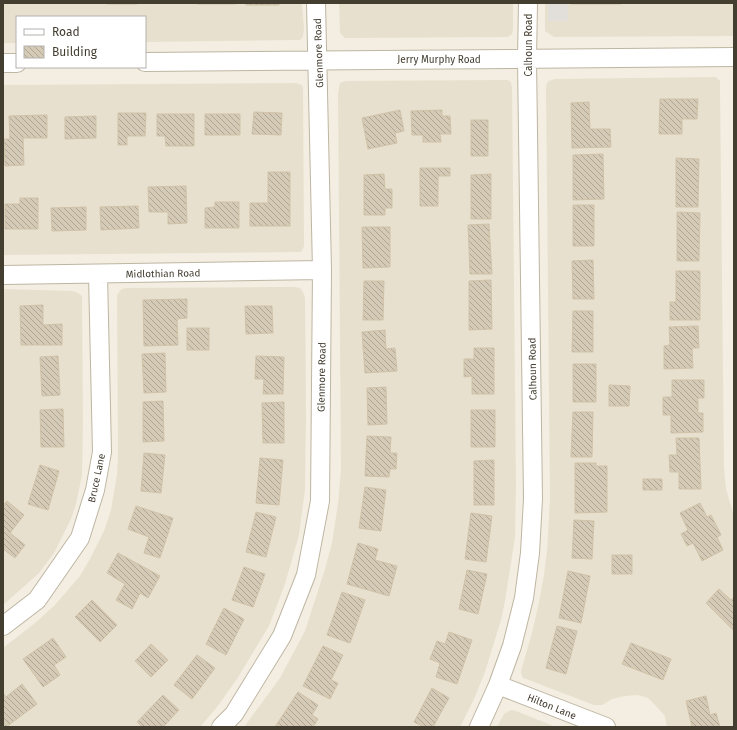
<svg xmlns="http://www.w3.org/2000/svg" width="737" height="730" font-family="'Fira Sans',sans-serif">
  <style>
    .residential { fill: #e7e0ce }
    .parking { fill: #e2dfdb }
    .building { fill: url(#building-back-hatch); stroke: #d1c2a8 }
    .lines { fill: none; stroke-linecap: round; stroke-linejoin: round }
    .minor-casing { stroke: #beb6a3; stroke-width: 20 }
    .minor { stroke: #fff; stroke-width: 18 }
    .labels { text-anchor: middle; stroke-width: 3.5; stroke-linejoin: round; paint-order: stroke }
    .street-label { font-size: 10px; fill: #443e31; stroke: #fff }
  </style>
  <defs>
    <pattern id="building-back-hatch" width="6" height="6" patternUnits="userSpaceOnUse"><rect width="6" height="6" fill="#d4cab5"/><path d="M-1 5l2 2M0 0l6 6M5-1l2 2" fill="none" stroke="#aea594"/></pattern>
  </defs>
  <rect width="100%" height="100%" fill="#f3eee1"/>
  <path class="residential" d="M3 3H302L304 30 303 36 302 38 300 40H298L145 42V17H17V43H3Z
    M339 3H513V29L512 34 508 37 345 38 340 33Z
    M545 3H734V36L554 37 545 31Z
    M716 77 720 81V86L724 467 726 489 734 516V727H667L665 716 657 707 648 698 638 695 625 696 612 699 602 705H594L526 679 523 678 521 673V671L532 633 539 602 544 575 547 551 550 499 546 88 547 83 549 81 555 79Z
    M507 80 510 81 511 83 512 87 516 485 515 537 505 601 501 620 485 672 474 699 460 727H244L280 678 305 631 325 569 332 543 338 504 341 469 338 93 340 83 346 81Z
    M295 83 302 85 303 88 304 246 302 251 299 252 3 255V85Z
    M276 287H295L300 288 303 292 305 298 306 412 305 489 299 535 285 584 269 626 237 679 217 707 200 727H3V648L35 623 54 606 80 576 91 557 104 531 111 510 117 474 118 455 117 296 119 292 122 289 126 288Z
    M3 289 73 291 78 293 82 296 83 423 82 475 76 504 71 519 54 553 39 573 3 605Z
    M511 710 516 711 556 727H497L504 714Z"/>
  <path class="parking" d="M548 3H568V21H548Z"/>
  <path class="building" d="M107 3H137V4H107Z
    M197 3H236V4H197Z
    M246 3H279V5H246Z
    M571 3H621V4H571Z
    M660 99H698L697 119H682V134H659Z
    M589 102 590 129H610L611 147 572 148 571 103Z
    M400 110 404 131 395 133 397 143 368 149 362 118Z
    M442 110V116H450L451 134H440L441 142H423V135H412L411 111Z
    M254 112 282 113 281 135 252 134Z
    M118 113H146L145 136H127V145H118Z
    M157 114H194V146H166L165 136H157Z
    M205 114H240V135H205Z
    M47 115V138H23L24 165 5 166 4 139H10L9 116Z
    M96 116V138L65 139V117Z
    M471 120H488V156H471Z
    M603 154 604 199 573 200V155Z
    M676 158 699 159 698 207H676Z
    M420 168H450V176H438V206H420Z
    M268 172H290V226H250V203H268Z
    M384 174 385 189H392V208H385V215H364V175Z
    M491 174V219H471V175Z
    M186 186 187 223 168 224V212H149L148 187Z
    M20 198H38V229H5V204H20Z
    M215 202H239V228H205V208L215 207Z
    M573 205H594V246H573Z
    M138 206 139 228 101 230 100 207Z
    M86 207V230L52 231 51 208Z
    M677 212 700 213 699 261H677Z
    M489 224 492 274H470L468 225Z
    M362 227H390V267L363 268Z
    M593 260 594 299H573L572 261Z
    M676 271H700V320H670V302H676Z
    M491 280 492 329 469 330V281Z
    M364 281H384L383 320H363Z
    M187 299V318L177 319 178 345 144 346 143 300Z
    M43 305V325L62 324V345H21L20 306Z
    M245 306H272L273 333 246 334Z
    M573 311H593V352H572Z
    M698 326 699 348H692L693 368 664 369V346L670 345 669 327Z
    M187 328H209V350H187Z
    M385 330 386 349 395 348 397 371 365 373 362 332Z
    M474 348H494V394H472V376L464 377V359H474Z
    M165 353 166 392 144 393 142 354Z
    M58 356 60 395 42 396 40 357Z
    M256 356 284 357 283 394H263L264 379H255Z
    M573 364H596V402H573Z
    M672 380H704V398H698V413H703V432L671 433V415H663V397H672Z
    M609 385 630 386 629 406H609Z
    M386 387 387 424 368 425 367 388Z
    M163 401 164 441 143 442V402Z
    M284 402V443H263L262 403Z
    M63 409 64 447H41L40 410Z
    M471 410H495V447H471Z
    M573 412H593L592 457H571Z
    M367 436 391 437 390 453H397L396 469H390L389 477 365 476Z
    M676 438H699L701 489H679V472H670L669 455H677Z
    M144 453 165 455 161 493 141 491Z
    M260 458 283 460 279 505 256 503Z
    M494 460V505H474V461Z
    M575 463H596V466H607V512L575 513Z
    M40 465 59 471 48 510 28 504Z
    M643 479H662V490H643Z
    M365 487 386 490 381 531 359 528Z
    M7 501 24 515 10 533 25 545 15 558 3 549V506Z
    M700 503 707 517 711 515 721 535 717 537 723 550 702 561 693 543 687 546 681 534 688 530 680 513Z
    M136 506 173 518 160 558 144 553 149 537 128 529Z
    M256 512 276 517 266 557 246 552Z
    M471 513 492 516 486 562 465 559Z
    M574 520 594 521 592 559 572 558Z
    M358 543 378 549 375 560 397 566 389 596 347 584Z
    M118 553 160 576 148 598 140 593 132 609 116 600 125 584 107 573Z
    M612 555H632V574H612Z
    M244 567 265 574 253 607 232 600Z
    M467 570 487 574 478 614 459 609Z
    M568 571 590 576 581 623 559 618Z
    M719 589 731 600 734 597V631L706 603Z
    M342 592 365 600 350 643 327 635Z
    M92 600 117 625 100 642 75 617Z
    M224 608 244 619 226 655 206 644Z
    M557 626 577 631 566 674 546 668Z
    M449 632 472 640 457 684 436 677 440 663 430 659 437 641 445 644Z
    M53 638 66 657 54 665 60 675 43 687 23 659Z
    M631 643 671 659 663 680 622 664Z
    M151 644 168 660 151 677 135 661Z
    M323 646 343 655 331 680 338 683 330 699 303 686Z
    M197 655 215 668 192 699 174 685Z
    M22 684 37 704 6 727 3 723V693L6 697Z
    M432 688 449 698 433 727H424L414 722Z
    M298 692 318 705 312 715 318 719 313 727H275Z
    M163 695 179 710 163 727H142L137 722Z
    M706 696 710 715 716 713 720 727H692L686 701Z"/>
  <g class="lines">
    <defs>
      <path id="minor" d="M145 62 734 57
        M3 63H17
        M3 275 322 270
        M3 626 37 600 80 538 95 490 102 452 98 275
        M498 685 606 727
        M221 727 234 714 282 636 306 575 320 501 322 270 316 3
        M479 727 498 685 512 646 524 598 530 553 533 499 527 59 528 3"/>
    </defs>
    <use href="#minor" class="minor-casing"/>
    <use href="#minor" class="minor"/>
  </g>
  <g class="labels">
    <g class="street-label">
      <text transform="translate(528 45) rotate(-90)" y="4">Calhoun Road</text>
      <text transform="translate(318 53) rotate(-92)" y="4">Glenmore Road</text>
      <text x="439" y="63">Jerry Murphy Road</text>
      <text transform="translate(163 273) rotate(-1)" y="4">Midlothian Road</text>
      <text transform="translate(532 369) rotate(-91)" y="4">Calhoun Road</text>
      <text transform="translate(321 377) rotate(-89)" y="4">Glenmore Road</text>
      <text transform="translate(96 478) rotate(-78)" y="4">Bruce Lane</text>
      <text transform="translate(552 706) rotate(22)" y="4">Hilton Lane</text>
    </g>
  </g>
  <rect width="737" height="730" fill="none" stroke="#443e31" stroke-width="8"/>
  <rect x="16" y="16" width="130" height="52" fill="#ffffff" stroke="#b4b2ad"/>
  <rect x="24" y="29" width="20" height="6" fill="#ffffff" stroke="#b4b2ad"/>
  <text x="52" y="36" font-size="12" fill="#443e31">Road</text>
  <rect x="24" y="46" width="20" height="12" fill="url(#building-back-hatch)" stroke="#b4b2ad"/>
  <text x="52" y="56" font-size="12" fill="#443e31">Building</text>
</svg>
